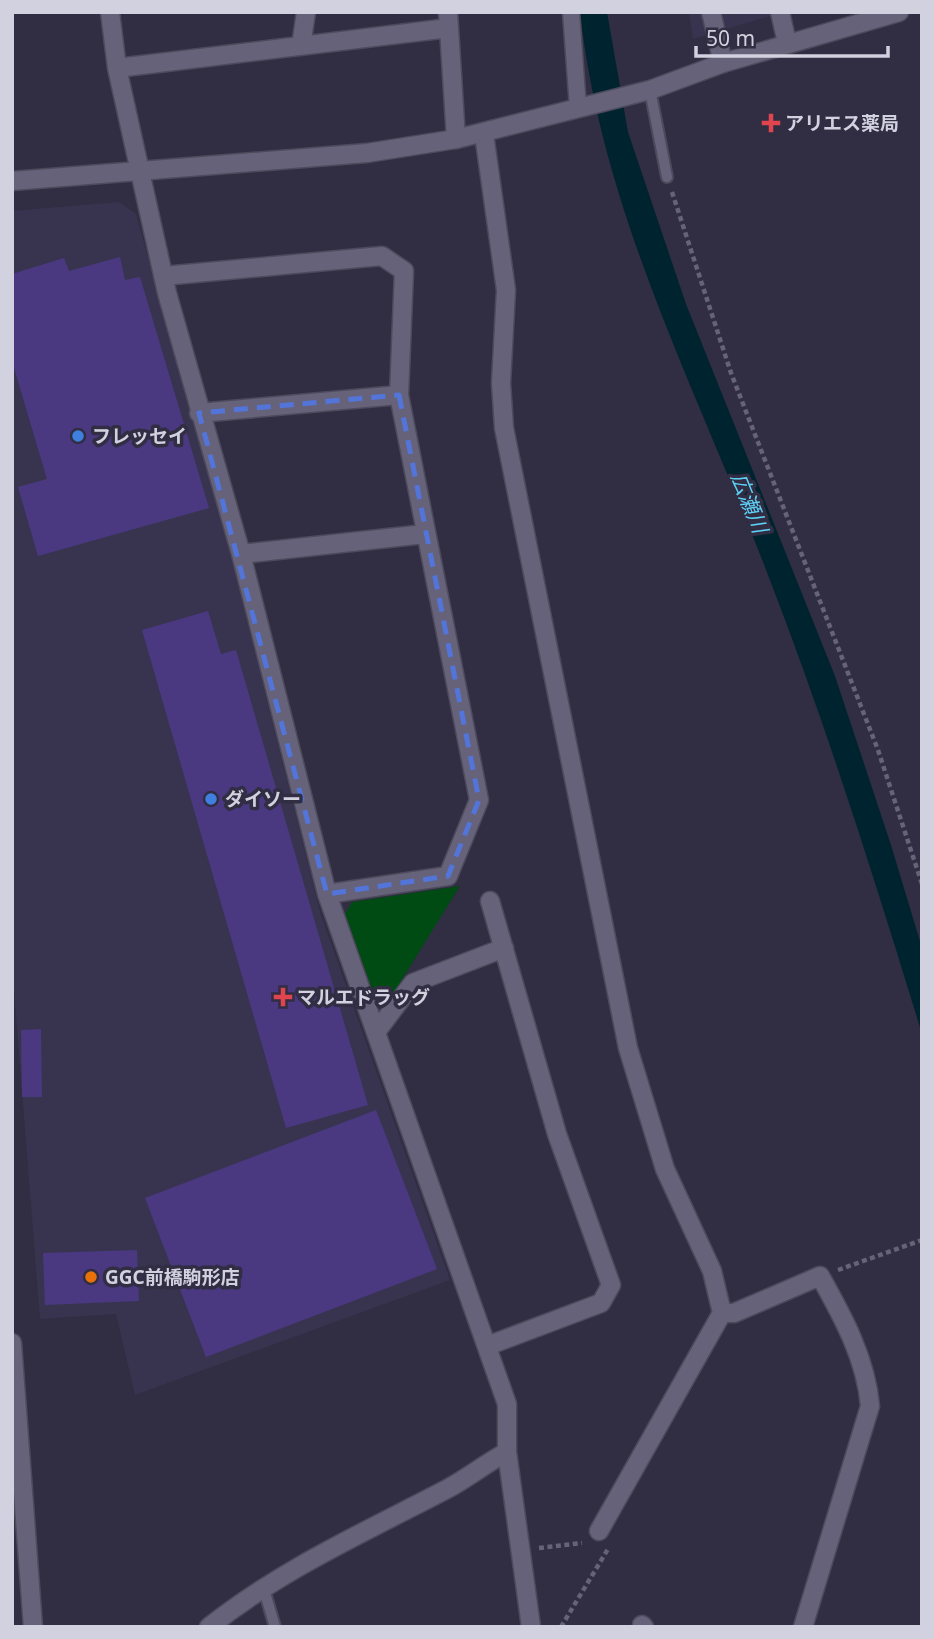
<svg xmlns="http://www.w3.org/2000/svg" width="934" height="1639" font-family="'Noto Sans','Noto Sans JP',sans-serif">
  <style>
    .built { fill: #383450 }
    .green { fill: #004b14 }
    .water { fill: #00242f }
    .building { fill: #4a3980 }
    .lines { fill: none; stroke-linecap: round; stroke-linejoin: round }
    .service-casing { stroke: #4d4a5c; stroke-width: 14 }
    .pedestrian-casing { stroke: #4d4a5c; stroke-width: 19 }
    .minor-casing { stroke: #4d4a5c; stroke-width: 21 }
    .tertiary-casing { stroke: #4d4a5c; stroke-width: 21 }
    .path { stroke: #666376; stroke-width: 4.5; stroke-dasharray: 5 3.5; stroke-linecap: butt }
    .service { stroke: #65627a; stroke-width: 10 }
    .pedestrian { stroke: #65627a; stroke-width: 16 }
    .minor { stroke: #65627a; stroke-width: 18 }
    .tertiary { stroke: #65627a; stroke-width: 18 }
    .marked { fill: none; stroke: #5375da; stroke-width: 5; stroke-dasharray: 14 9; stroke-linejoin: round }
    .health-dot { fill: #e0444e; stroke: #312d43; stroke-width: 2.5 }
    .shop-dot { fill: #3f7fe0; stroke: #312d43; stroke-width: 2.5 }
    .food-dot { fill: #e8710a; stroke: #312d43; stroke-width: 2.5 }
    .labels { text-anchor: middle; stroke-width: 7; stroke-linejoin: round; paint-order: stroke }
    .poi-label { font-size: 19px; font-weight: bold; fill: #d2d1df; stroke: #312d43; text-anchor: start }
    .water-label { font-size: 21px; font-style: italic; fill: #5dd1f6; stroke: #312d43 }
  </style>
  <rect width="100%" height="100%" fill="#312d43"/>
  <path class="built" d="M689 12H783L693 39Z
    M119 202 136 214 227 541 320 912 450 1280 135 1395 116 1314 40 1319 12 964V211Z"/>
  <path class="green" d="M460 886 388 1002 376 1000 345 914 352 902Z"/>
  <path class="water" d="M580 12H607L628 132 686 304 835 676 891 845 922 948V1034C877 887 831 740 776 596 704 403 603 220 580 12Z"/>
  <path class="building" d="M120 257 125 280 140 277 209 508 38 556 18 487 47 479 12 361V274L64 258 69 271Z
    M208 611 221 654 236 650 368 1105 286 1128 142 630Z
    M41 1029 42 1097H22L21 1030Z
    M376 1110 437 1269 206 1357 145 1198Z
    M137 1250 139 1301 45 1305 43 1253Z"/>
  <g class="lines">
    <defs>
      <path id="service" d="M650 90 667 177
        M263 1586 275 1627"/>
      <path id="pedestrian" d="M571 12 578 108"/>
      <path id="minor" d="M110 12 117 68 167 293 241 554 327 894 507 1404V1452L531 1627
        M448 12 456 139
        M711 12 723 63
        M780 12 787 43
        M301 46 306 12
        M117 68 449 28
        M484 134 506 290 501 383 504 428 628 1048 665 1169 712 1271 722 1313H734L820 1276C843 1317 866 1359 870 1406L803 1627
        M163 276 382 256 404 271 399 395 479 800 448 876 327 894
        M199 413 399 395
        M241 554 425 534
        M376 1032 413 983 504 948
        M487 1346 601 1303 611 1285 557 1134 490 901
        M599 1531 722 1313
        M642 1625 644 1627
        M209 1627C282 1569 365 1532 447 1489 468 1478 486 1463 507 1452"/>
      <path id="tertiary" d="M12 181 367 153 456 139 650 90 723 63 899 12
        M12 1343 33 1627"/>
    </defs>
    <use href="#service" class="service-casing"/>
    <use href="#pedestrian" class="pedestrian-casing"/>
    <use href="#minor" class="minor-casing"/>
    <use href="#tertiary" class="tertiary-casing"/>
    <path class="path" d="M672 192 731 373 878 750 922 884
      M838 1270 922 1240
      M539 1548 582 1543
      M561 1627 608 1549"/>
    <use href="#service" class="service"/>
    <use href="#pedestrian" class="pedestrian"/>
    <use href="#minor" class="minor"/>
    <use href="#tertiary" class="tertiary"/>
  </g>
  <path class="marked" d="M399 395 479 800 448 876 327 894 199 413Z"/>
  <g class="health-dot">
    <path d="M767.5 112.5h7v7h7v7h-7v7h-7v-7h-7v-7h7z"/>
    <path d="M279.5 986.5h7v7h7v7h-7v7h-7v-7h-7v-7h7z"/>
  </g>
  <g class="shop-dot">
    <circle cx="78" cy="436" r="7"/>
    <circle cx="211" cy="799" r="7"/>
  </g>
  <circle class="food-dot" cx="91" cy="1277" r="7"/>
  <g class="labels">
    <g class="poi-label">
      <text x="785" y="130">アリエス薬局</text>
      <text x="92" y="443">フレッセイ</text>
      <text x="225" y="806">ダイソー</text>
      <text x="297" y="1004">マルエドラッグ</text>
      <text x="105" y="1284">GGC前橋駒形店</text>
    </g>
    <g class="water-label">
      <text transform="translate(749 503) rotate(68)" y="7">広瀬川</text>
    </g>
  </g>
  <rect width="934" height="1639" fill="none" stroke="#d2d1df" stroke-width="28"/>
  <path d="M696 46v10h192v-10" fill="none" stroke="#d2d1df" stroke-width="3.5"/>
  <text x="706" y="46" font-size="21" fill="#d2d1df" stroke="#312d43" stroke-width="5" paint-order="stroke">50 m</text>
</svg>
